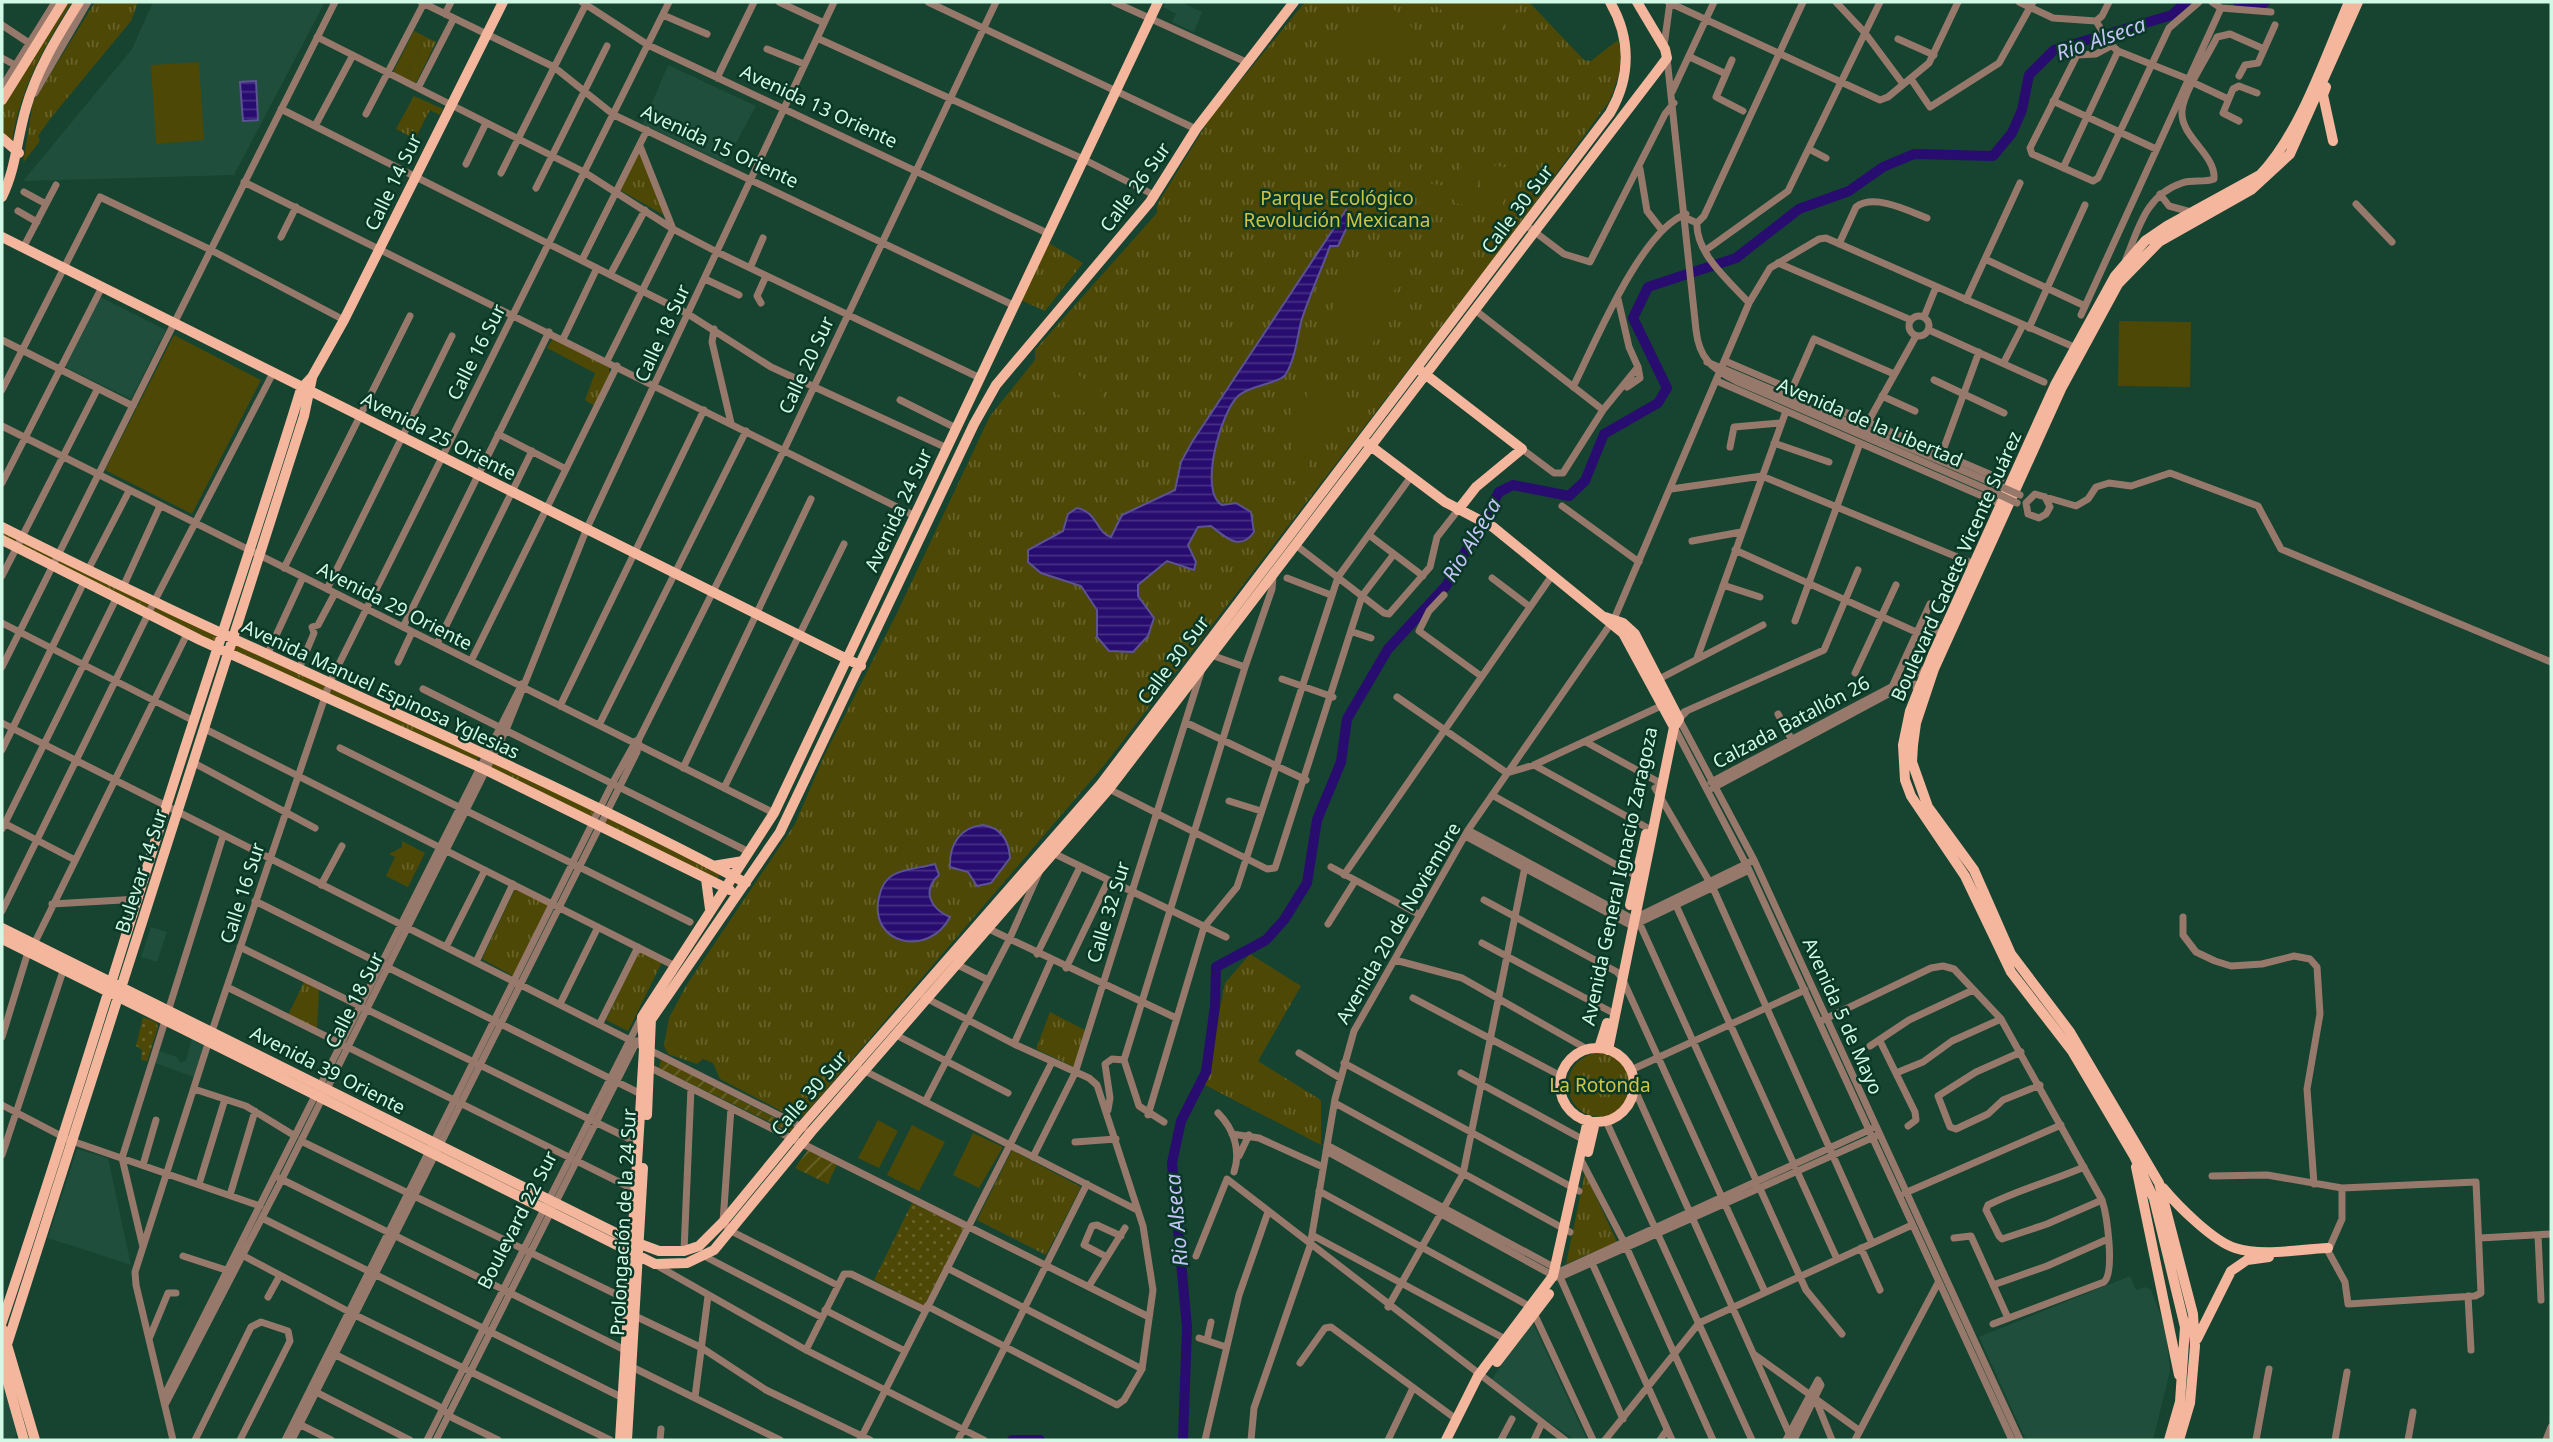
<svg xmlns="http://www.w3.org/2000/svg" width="2553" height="1442" font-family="'Noto Sans',sans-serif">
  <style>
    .built { fill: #1f4f3c }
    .grass { fill: url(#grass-dots) }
    .park { fill: url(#park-tufts) }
    .garden { fill: url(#garden-furrows) }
    .pitch { fill: #4e4806 }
    .water { fill: url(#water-rules); stroke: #5b5393; stroke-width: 2 }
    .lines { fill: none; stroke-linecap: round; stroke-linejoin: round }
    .river { stroke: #280c6f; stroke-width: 10 }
    .minor { stroke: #97796c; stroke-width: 7 }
    .major { stroke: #f4b69c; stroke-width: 10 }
    .minor-bridge { stroke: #97796c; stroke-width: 7 }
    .labels { text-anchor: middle; stroke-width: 5; stroke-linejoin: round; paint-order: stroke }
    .street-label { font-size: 19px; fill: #d2f9e6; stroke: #0a3827 }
    .park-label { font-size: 19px; fill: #cfc446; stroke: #0a3827 }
    .water-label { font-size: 21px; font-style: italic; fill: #c3c3f7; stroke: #0a3827 }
  </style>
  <defs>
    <pattern id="grass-dots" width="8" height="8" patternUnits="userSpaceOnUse" patternTransform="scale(1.75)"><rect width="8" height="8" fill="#4e4806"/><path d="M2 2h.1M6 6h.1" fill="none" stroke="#67632a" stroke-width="1.8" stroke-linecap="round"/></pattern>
    <pattern id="park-tufts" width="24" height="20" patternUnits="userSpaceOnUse" patternTransform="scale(1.75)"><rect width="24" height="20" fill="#4e4806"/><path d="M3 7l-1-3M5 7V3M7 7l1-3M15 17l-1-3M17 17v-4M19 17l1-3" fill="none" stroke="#67632a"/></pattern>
    <pattern id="garden-furrows" width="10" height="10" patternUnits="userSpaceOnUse" patternTransform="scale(1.75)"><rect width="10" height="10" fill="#4e4806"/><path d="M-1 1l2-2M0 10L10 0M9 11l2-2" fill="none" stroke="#67632a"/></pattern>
    <pattern id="water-rules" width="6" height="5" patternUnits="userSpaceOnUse" patternTransform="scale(1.75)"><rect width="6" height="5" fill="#280c6f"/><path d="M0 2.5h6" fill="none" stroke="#463084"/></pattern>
  </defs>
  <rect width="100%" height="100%" fill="#174331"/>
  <path class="built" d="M153 2H325L234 175 23 181 132 49Z
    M1166 2H1181L1202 12 1194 32 1172 22 1176 14 1163 7Z
    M668 65 756 106 725 163 643 124Z
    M100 297 166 330 131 399 67 368 66 365Z
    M151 927 167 932 157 962 141 957Z
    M192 1038 204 1043 194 1077 155 1063 159 1051 177 1057 180 1062 186 1061Z
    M77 1149 108 1158 131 1265 48 1238Z
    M2130 1276 2136 1290 2145 1287 2151 1290 2166 1329 2170 1371 2153 1440H2026L1979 1337Z
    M1532 1321 1587 1440H1575L1490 1382Z
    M2 1371 17 1433 14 1440H2Z"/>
  <path class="grass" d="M143 1017 156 1022 158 1027 147 1061 141 1060 142 1050 136 1046Z
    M912 1203 964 1228 924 1306 874 1280Z"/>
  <path class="park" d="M67 2H72C45 45 19 91 12 142L2 135V103Z
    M95 2H138L131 21 50 119 38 136 40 141 23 163 33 102Z
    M1305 2H1529L1584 60 1591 61 1618 40 1621 53 1619 74 1610 100 1507 241 1106 763 806 1113 800 1118 793 1117 720 1079 713 1063 703 1059 697 1064 668 1054 664 1046 669 1018 686 986 795 824 825 754 897 613 990 416 1035 360V350L1157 213V205L1210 118Z
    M426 37 436 42 416 83 405 78Z
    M414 96 443 109 440 115 430 110 415 139 396 129Z
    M639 151 669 218 620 190Z
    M1047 242 1083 263 1045 311 1021 300Z
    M553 338 609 367V378L595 406 585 400 595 373 547 348Z
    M2 529 219 637 215 645 2 537Z
    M235 643 480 754 476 763 231 655Z
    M492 760 597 813 593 819 487 768Z
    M607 818 720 874 716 882 603 826Z
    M402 841 425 853 408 887 386 876 395 857 389 854 402 847Z
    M515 889 548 905 513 976 482 959Z
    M639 951 662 962 628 1031 606 1020Z
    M1250 954 1301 986 1258 1061 1321 1100V1145L1205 1085 1225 983Z
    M305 980 319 990 317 1029 288 1015Z
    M1050 1012 1085 1030 1074 1067 1036 1049Z
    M1568 1085a32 32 0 1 1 64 0a32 32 0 1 1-64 0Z
    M1012 1150 1081 1187 1046 1255 977 1220Z
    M1585 1173 1617 1242 1566 1264Z"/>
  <path class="garden" d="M661 1059 796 1129 794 1134 659 1068Z
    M808 1150 837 1164 828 1184 795 1168Z"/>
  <path class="pitch" d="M1372 2H1386L1423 38C1394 60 1367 59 1336 41Z
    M1421 2H1514L1519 6 1490 43 1436 6Z
    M414 31 426 37 405 78 393 72Z
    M199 62 204 140 156 144 151 65Z
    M1463 158 1482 162 1474 207 1455 203Z
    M1486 164 1509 168 1502 209 1478 204Z
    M1423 182 1450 187 1445 216 1418 211Z
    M1354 258 1400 277 1369 353 1322 333Z
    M2119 321 2191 322 2190 387 2118 386Z
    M174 335 261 380 192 514 105 470Z
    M1064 365 1104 393 1089 415 1048 388Z
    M1325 384V398L1340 397 1342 425 1327 426V442L1308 443 1309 480 1293 481 1290 398 1307 397 1306 385Z
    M878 1120 898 1131 879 1168 858 1158Z
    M912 1125 945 1142 919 1191 887 1175Z
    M973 1133 1003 1147 979 1188 953 1175Z"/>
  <path class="water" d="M256 81 258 120 243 121 240 82Z
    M1346 210 1350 221 1338 246H1330C1321 271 1309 296 1301 322 1297 339 1295 359 1286 374 1279 384 1249 385 1238 396 1221 412 1198 492 1222 505L1236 503 1251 512 1254 532C1240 552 1225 537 1211 526L1198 527 1188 545 1196 562 1194 570 1167 561 1138 585V596L1154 618 1148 636 1133 652 1109 651 1097 637V610L1081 586 1041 573 1028 562V550L1063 531 1068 514 1077 508C1098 512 1096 533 1111 537L1122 515 1175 490 1181 462 1192 442Z
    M983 825C1001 828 1009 840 1010 858L991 883 977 886 968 872 950 867C949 845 960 827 983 825Z
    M935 864 939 875C921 891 931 909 950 917 929 958 868 945 879 897 881 888 884 880 893 875 905 868 922 868 935 864Z"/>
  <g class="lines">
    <path class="river" d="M2238 2 2259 6 2265 2
      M1012 1440H1040
      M1183 1440 1187 1327 1172 1163 1181 1121 1206 1072 1215 1006 1216 967 1266 940 1284 920 1307 883 1317 820 1341 762 1347 719 1388 649 1446 586 1499 492 1513 485 1569 496 1585 481 1604 434 1658 403 1667 388 1633 318 1648 287 1736 258 1799 209 1849 191 1883 167 1914 154 1993 156 2012 133 2022 110 2029 75 2054 50 2172 15 2186 2"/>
    <path class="minor" d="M421 2 554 67 614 115 1013 305
      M582 2 648 45 1047 233
      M779 2 824 23
      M928 2 1196 129
      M1114 2 1246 62
      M1668 2 1880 100 1888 97 1929 63 1958 2
      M1836 2 1865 33 1903 84
      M2019 2 2053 18 2096 21
      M2212 2 2221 8 2271 12
      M445 14 451 2
      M663 15 707 34
      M2096 21 2110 44 2118 51 2188 79
      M2096 21 2102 16 2109 2
      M2 25 29 43
      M317 37 584 172 673 229 717 252 980 378
      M817 38 1083 159 1154 195
      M1898 39 1934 55
      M1664 46 1670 2
      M2111 46 2096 54 2077 55 2030 148 2032 154 2093 181 2098 178 2169 28 2199 2
      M767 49 804 64
      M1690 57 1726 74
      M2 58 15 65
      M1667 58 1696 330C1699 358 1711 368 1736 381L2000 495
      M1732 60 1716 97 1743 111
      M2239 76 2245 65 2258 63 2275 25
      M717 78 754 2
      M1911 79 1930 107 1999 63 2033 2
      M2194 83 2228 99
      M2 87 55 2
      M418 88 454 18
      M1672 92 1714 2
      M35 93 88 2
      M2053 101 2156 149
      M281 109 688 314 771 367 947 448
      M366 114 424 3
      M2239 121 2223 113 2233 89 2239 86 2257 93
      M315 126 353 55
      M1809 149 1826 158
      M466 164 486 123
      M2063 168 2118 51
      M1640 169 1647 211 1661 229
      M501 173 587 2
      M244 182 915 516
      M536 188 607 46
      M24 192 46 204
      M2160 194 2169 206 2191 212
      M2356 204 2392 242
      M18 211 37 222
      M1686 218 1697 223 1704 216 1803 2
      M1697 223C1695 253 1731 283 1749 303
      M1527 226 1564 254 1590 262 1665 114 1674 103
      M281 237 296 207
      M1839 244 1856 207C1874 193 1909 211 1927 218
      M23 248 56 185
      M1706 250 1788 191 1880 2
      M1985 259 2085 306
      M2126 259C2139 227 2146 195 2182 183 2192 179 2204 183 2214 179 2216 154 2180 137 2182 111 2183 92 2208 56 2217 37L2230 34 2264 49
      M582 260 647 130
      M1778 263 1911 320
      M750 268 763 238
      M610 275 645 210
      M705 279 739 295
      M1966 300 2020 183
      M761 303 757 296 766 276
      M1475 310 1603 410
      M2081 315 2221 8
      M1909 326a10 10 0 1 1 20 0a10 10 0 1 1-20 0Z
      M1924 317 1936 287
      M2029 328 2085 205
      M714 329 712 342 731 423
      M1929 330 2044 382
      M563 339 597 268
      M2 340 133 406
      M607 361 673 229 640 146
      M1725 361 2001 479
      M1707 362 2004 488
      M2004 362 2023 325
      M1934 380 2004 413
      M1717 381 1996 502
      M1573 387C1595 343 1641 230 1686 214
      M1627 387 1640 378 1638 367
      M1792 389 1814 339 1894 374
      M2 390 100 197 209 249 344 320
      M1882 396 1915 411
      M900 400 956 428
      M1868 422 1916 336
      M2 426 774 813
      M498 434 566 469
      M1774 443 1829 462
      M1730 447 1734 427 1781 423
      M1522 449 1554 473H1563L1603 410 1638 367 1629 347 1618 299
      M1942 453 1979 352
      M2 483 102 287
      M1671 489 1762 476 1974 564
      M2045 497 2050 507 2046 514 2039 518 2028 514 2026 503 2035 494 2076 506 2088 499 2096 487 2109 483 2131 486 2170 473 2258 506 2281 549 2551 662
      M1562 506 1639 562
      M1369 535 1423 576
      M1692 541 1741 532
      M1297 546 1384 613 1389 614 1430 567 1437 537 1458 510
      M1735 550 1916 632 1929 634 1945 626
      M284 568 410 316
      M88 570 129 491
      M2 576 98 388
      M1287 578 1331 595
      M1492 578 1530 607
      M1723 585 1760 597
      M123 587 160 506
      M327 589 452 336
      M1444 595 1429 611 1419 631 1481 676
      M1795 621 1860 443
      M2 623 194 721
      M403 627 549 332
      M1353 632 1371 638
      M437 644 532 451
      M267 655 303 577
      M1214 656 1245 667
      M1697 658 1786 411
      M471 661 617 366
      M398 662 412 632
      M2 667 335 2
      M299 669 314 633 312 627 318 625 335 593
      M1855 673 1896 585
      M1282 679 1333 697
      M1659 679 1763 625
      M1892 687 1930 604
      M423 689 749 852
      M1397 697 1507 773
      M560 706 704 410
      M1684 712 1824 650 1858 570
      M1686 712 1679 719 1754 860 2020 1440
      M1778 714 1794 744
      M2 723 804 1128
      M1187 723 1306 780
      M599 725 746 431
      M1674 727 1749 870 2012 1440
      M205 729 673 965
      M1586 742 1662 784
      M340 748 690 922
      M2 750 84 582
      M194 763 315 828
      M1534 765 1653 831
      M683 768 811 499
      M1507 773 1534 765 1663 705
      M1711 782 1927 668
      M724 788 844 544
      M1107 788 1267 869 1275 868 1362 596 1394 554
      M1655 788 1713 888 1872 1243
      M1713 788 1909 683 1915 684 1917 691
      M1492 795 1638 877
      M1229 801 1261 811
      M2 822 75 860
      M2 829 117 597
      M1468 830 1633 919 1750 862
      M1465 836 1632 926 1749 870
      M1053 853 1226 937
      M1331 867 1420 915
      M1344 875 1553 574
      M321 885 342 846
      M1484 900 1617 972 1622 978 1765 1292
      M255 901 643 1095
      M1674 901 1837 1259
      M52 904 139 899
      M2 911 154 602 273 373
      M2183 917V935L2196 952 2215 961 2231 966 2262 964 2294 956 2310 959 2317 967 2320 1014 2307 1089 2314 1184
      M1637 918 1806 1290 1842 1334
      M1328 924 1355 881
      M989 929 1176 1018
      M1482 943 1615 1014
      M34 944 187 634
      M240 947 638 1143
      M446 947 485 870
      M1037 954 1080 867
      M1395 960 1462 978 1587 1049
      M476 962 513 884
      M958 965 988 980
      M1066 968 1108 881
      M227 987 635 1190
      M924 997 1014 1044 1089 1078 1097 1085 1143 1226 1153 1290 1142 1369 1124 1400 1117 1405 927 1306
      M1413 998 1561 1076
      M560 1004 598 927
      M1823 1020 1931 968 1943 966 1954 969 2001 1019 2102 1200C2107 1215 2115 1272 2104 1282L1993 1324
      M600 1023 638 947
      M896 1035 1008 1093
      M2 1037 28 952
      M1880 1041 1915 1112 1916 1120 1908 1126
      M1014 1044 1051 961
      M1870 1046 1909 1020 1973 990
      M2021 1052 1976 1072 1938 1096 1950 1127 1956 1129 1988 1114 2003 1100 2040 1085
      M1299 1053 1340 1078
      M1344 1063 1579 1191
      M647 1066 1147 1316
      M861 1069 1137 1210
      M1631 1070 1805 990
      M1461 1073 1584 1140
      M1896 1073 1923 1062 1952 1041 2001 1019
      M1634 1088 1792 1440
      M194 1089 246 1106 295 1136
      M925 1102 1009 940 1041 868
      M1335 1103 1570 1232
      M2 1105 69 1140 260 1206
      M731 1108 723 1222 731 1231 837 1285
      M1108 1110 1110 1098 1105 1064 1112 1059 1124 1060
      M1218 1113C1234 1129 1241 1151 1234 1172
      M1148 1115 1204 927 1237 887 1338 577 1410 478
      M1606 1121 1752 1440
      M1164 1122 1139 1106 1124 1060 1245 667 1272 589 1273 577
      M1232 1134 1259 1138 1323 1167
      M301 1141 628 1300
      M1075 1142 1116 1139
      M1327 1145 1561 1271 1871 1129
      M1326 1151 1556 1277
      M2 1155 63 971
      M1239 1156 1249 1135
      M1033 1157 1075 1073 1201 672
      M1580 1158 1624 1242 1713 1440
      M143 1165 156 1120
      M2084 1167C2052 1181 2020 1189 1988 1205L1986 1210 1999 1236 2002 1239 2047 1224 2102 1200
      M2212 1176 2267 1175 2342 1188 2476 1182 2481 1293 2475 1296 2348 1304 2345 1282 2328 1251 2342 1219V1188
      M279 1178 629 1352
      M199 1184 225 1099
      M1319 1191 1531 1307 1593 1440
      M1905 1193 2061 1125
      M230 1195 255 1111
      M262 1218 623 1398
      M1312 1235 1509 1341
      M2538 1235 2541 1300
      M1954 1238 1971 1236 2008 1318
      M2480 1238 2551 1234
      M143 1247 122 1158 223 836
      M1861 1248 1880 1290
      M684 1251 691 1088
      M242 1255 355 1315 610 1440
      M183 1256 229 1271
      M1196 1256 1227 1179 1565 1440
      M706 1257 821 1317
      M1107 1257 1084 1245 1092 1226 1097 1225 1121 1236
      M1592 1263 1672 1440
      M656 1265 806 1350 984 1440
      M947 1268 1142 1369
      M1560 1277 1876 1136
      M1560 1277 1623 1419
      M1993 1285 2047 1266 2108 1239
      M1089 1286 1125 1228
      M2468 1296 2471 1350
      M268 1297 279 1277
      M1388 1307 1463 1174 1526 862
      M825 1310 905 1351
      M635 1316 702 1348 766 1390 870 1440
      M1199 1338 1226 1347
      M149 1339 168 1293H176
      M1207 1340 1211 1322
      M806 1350 844 1274H851L925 1310
      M332 1353 438 1406 453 1418 498 1440
      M1755 1355 1860 1431
      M1300 1363 1325 1328 1331 1327 1456 1419
      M632 1367 780 1440
      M316 1392 410 1440
      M164 1396 522 684
      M695 1397 708 1296
      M1815 1398 1832 1440
      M165 1405 282 1179 506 730 587 528 834 2
      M297 1423 331 1440
      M173 1440 136 1285 135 1272 212 1031 330 682 669 2
      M195 1440 251 1327 261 1322 288 1331 290 1341 240 1440
      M285 1440 612 784 636 741
      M292 1440 637 752 639 739 784 450 996 2
      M427 1440 641 1018
      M436 1440 637 1041
      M660 1440 661 1429
      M860 1440 1052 1062
      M958 1440 1087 1184
      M1205 1440 1239 1295 1268 1212
      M1251 1440 1254 1408 1310 1246 1335 1099 1354 1031 1468 830 1614 619 1749 303 1770 268 1819 239 1826 238 2074 347
      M1388 1440 1413 1388
      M1501 1440 1512 1419
      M1534 1440 1542 1423
      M1605 1440 1699 1323 1912 1225
      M1660 1440 1667 1430
      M1786 1440 1818 1380 1821 1385 1794 1440
      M1855 1440 1938 1283
      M2256 1440 2269 1369
      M2335 1440 2347 1372
      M2408 1440 2413 1412
      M2546 1440 2551 1427"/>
    <path class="major" d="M2326 87 2323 95 2333 141
      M2 100 63 2
      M2 138 19 153
      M2 197C16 169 17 138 26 108 37 69 58 36 79 2
      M2 237 861 666
      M1421 371 1522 449 1476 487 1458 510
      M1368 444 1445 502 1493 527 1623 633 1674 727
      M2 527C247 652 503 754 746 883
      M2 540 200 640 486 770 730 890
      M1605 617 1623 623 1635 634 1679 719 1674 727 1608 1050
      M713 866 743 861
      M706 879 710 909
      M1630 905 1646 834
      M2 928 632 1241 659 1251H684L699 1246 723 1222 801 1127 1101 784 1610 113C1631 77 1631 38 1610 2
      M2 939 655 1264 687 1263 714 1250 811 1132 1109 789 1655 74 1667 58 1665 49 1637 2
      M644 1030 780 832 974 424 996 385 1150 202 1196 129 1294 2
      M1599 1048 1607 1023
      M1560 1085a37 37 0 1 1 74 0a37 37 0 1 1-74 0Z
      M647 1115 651 1018
      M1588 1152 1595 1122
      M2136 1167 2179 1375
      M2163 1188C2178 1206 2213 1241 2235 1248 2263 1257 2299 1249 2328 1248
      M2 1322C60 1151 112 979 166 807 210 668 258 529 301 389L312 377 344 320 503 2
      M2 1328 35 1440
      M2197 1339 2231 1271 2247 1260 2269 1257
      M2 1360 304 416 312 378
      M2 1362 24 1440
      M1497 1362 1549 1294
      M620 1440 644 1049 642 1017 774 813 1158 2
      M627 1440 643 1168
      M1446 1440 1478 1376 1553 1276 1588 1120
      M2169 1440 2180 1402 2185 1327 2154 1199 2134 1156 2072 1051 2011 972 1965 876 1911 796 1905 780 1903 745 1910 711 1933 654 2055 385 2115 276 2145 241 2167 226 2260 175C2300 134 2326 55 2349 2
      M2179 1440 2190 1403 2195 1346 2193 1314 2159 1183 2070 1032 2011 954 1974 870 1928 807 1912 762 1913 745 1916 723 1934 669 2062 387 2118 284 2159 242 2251 190 2290 154 2358 2"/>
    <path class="minor-bridge" d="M2004 488 2020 495
      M2000 495 2017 503"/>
  </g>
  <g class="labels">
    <g class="street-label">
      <text transform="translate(819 106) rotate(25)" y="7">Avenida 13 Oriente</text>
      <text transform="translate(720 146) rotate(25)" y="7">Avenida 15 Oriente</text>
      <text transform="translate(393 182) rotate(-64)" y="7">Calle 14 Sur</text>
      <text transform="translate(1135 187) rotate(-54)" y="7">Calle 26 Sur</text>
      <text transform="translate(1517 209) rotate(-53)" y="7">Calle 30 Sur</text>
      <text transform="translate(662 333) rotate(-65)" y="7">Calle 18 Sur</text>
      <text transform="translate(476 352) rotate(-63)" y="7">Calle 16 Sur</text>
      <text transform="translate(806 365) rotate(-65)" y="7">Calle 20 Sur</text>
      <text transform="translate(1870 422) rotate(23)" y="7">Avenida de la Libertad</text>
      <text transform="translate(439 436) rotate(27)" y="7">Avenida 25 Oriente</text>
      <text transform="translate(898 510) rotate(-65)" y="7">Avenida 24 Sur</text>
      <text transform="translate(1956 566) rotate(-66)" y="7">Boulevard Cadete Vicente Suárez</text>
      <text transform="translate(395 606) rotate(27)" y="7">Avenida 29 Oriente</text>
      <text transform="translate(1173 660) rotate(-53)" y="7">Calle 30 Sur</text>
      <text transform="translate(381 689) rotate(25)" y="7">Avenida Manuel Espinosa Yglesias</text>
      <text transform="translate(1791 722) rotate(-28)" y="7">Calzada Batallón 26</text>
      <text transform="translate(141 871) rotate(-72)" y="7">Bulevar 14 Sur</text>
      <text transform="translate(1619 876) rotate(-78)" y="7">Avenida General Ignacio Zaragoza</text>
      <text transform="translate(242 893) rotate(-72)" y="7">Calle 16 Sur</text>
      <text transform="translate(1108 912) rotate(-73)" y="7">Calle 32 Sur</text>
      <text transform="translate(1398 923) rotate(-60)" y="7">Avenida 20 de Noviembre</text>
      <text transform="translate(354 1000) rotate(-63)" y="7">Calle 18 Sur</text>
      <text transform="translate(1843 1016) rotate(66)" y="7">Avenida 5 de Mayo</text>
      <text transform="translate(328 1070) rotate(27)" y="7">Avenida 39 Oriente</text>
      <text transform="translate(809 1093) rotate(-49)" y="7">Calle 30 Sur</text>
      <text transform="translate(517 1220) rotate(-63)" y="7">Boulevard 22 Sur</text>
      <text transform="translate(623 1222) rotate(-87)" y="7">Prolongación de la 24 Sur</text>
    </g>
    <g class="park-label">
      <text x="1337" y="205">Parque Ecológico<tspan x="1337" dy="22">Revolución Mexicana</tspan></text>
      <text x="1600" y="1092">La Rotonda</text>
    </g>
    <g class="water-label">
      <text transform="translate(2101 39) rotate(-19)" y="7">Rio Alseca</text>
      <text transform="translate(1472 540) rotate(-59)" y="7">Rio Alseca</text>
      <text transform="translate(1177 1220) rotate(-95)" y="7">Rio Alseca</text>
    </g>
  </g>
  <rect width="2553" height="1442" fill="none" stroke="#d2f9e6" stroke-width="7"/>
</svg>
